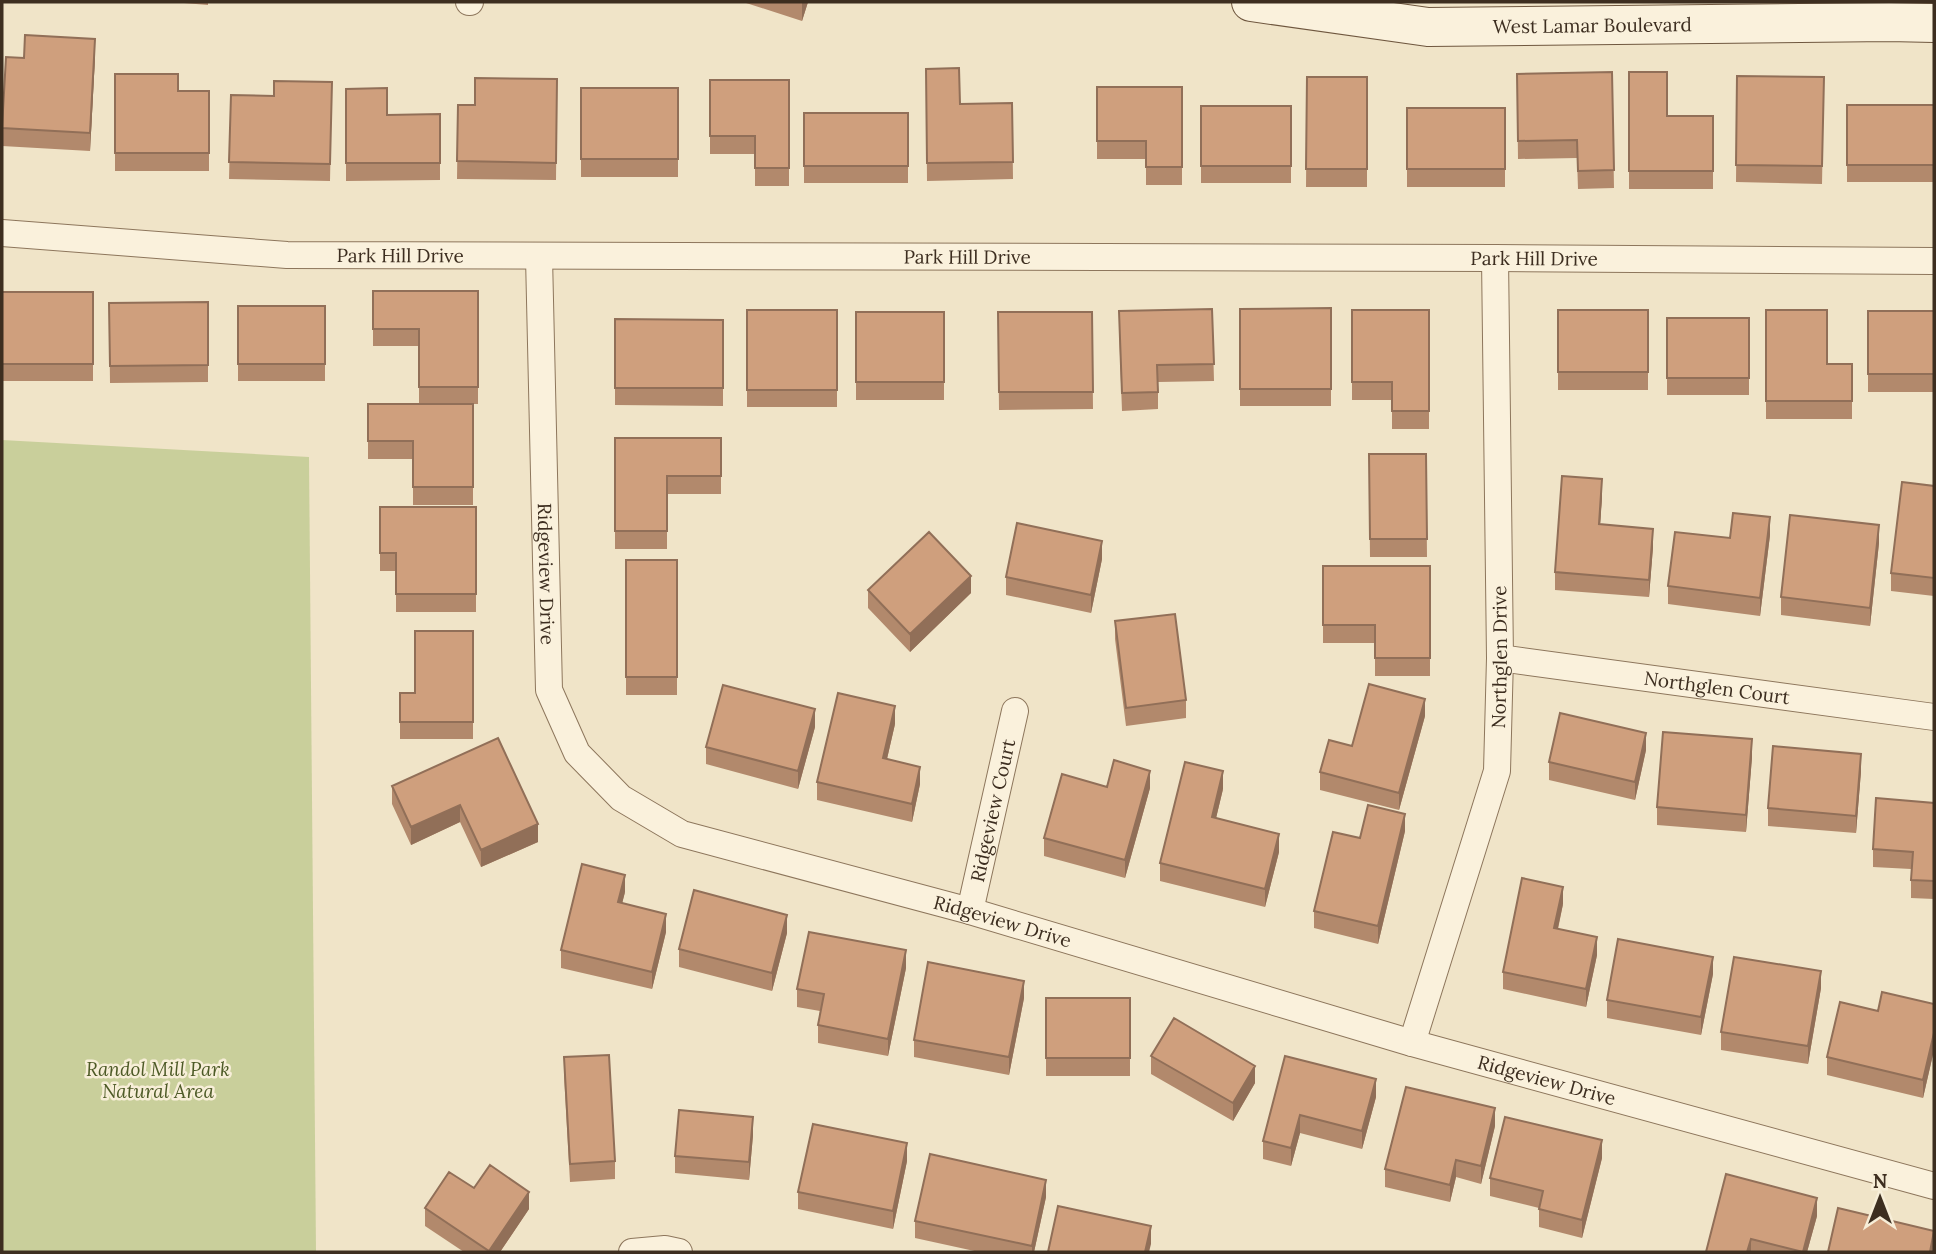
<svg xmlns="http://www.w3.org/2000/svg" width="1936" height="1254" font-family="Lora,serif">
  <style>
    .green { fill: #c9cf9b }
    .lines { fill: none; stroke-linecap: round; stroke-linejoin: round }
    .minor-casing { stroke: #8d765c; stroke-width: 28 }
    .secondary-casing { stroke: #6f573f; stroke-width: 40 }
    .minor { stroke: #faf1dc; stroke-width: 26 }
    .secondary { stroke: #faf1dc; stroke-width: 38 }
    .wall { fill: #b2896c }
    .shaded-wall { fill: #916f58 }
    .building { fill: #cf9f7d; stroke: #916f58; stroke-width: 2 }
    .labels { text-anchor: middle; stroke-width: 5; stroke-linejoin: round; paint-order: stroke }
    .street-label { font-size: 19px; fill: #3d2e20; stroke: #f7eed8 }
    .park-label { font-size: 19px; font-style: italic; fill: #4d5a26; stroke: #f7eed8 }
  </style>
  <rect width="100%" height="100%" fill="#f0e4c8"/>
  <path class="green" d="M2 440 309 457 316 1252H2Z"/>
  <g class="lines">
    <defs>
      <g id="minor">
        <path d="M469 2H470"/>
        <path id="s1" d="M2 233 287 255 1495 258 1934 261"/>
        <path id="s2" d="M539 257 549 690 577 753 621 798 682 834 970 911 1412 1043 1934 1186"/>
        <path id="s3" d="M1500 658 1934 717"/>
        <path id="s4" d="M970 911 1015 711"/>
        <path id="s5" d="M1412 1043 1497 771 1500 658 1495 258"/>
        <path d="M632 1252 665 1249 679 1252"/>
      </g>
      <g id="secondary">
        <path id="s6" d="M1251 2 1428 27 1889 22 1934 23"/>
      </g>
    </defs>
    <use href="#minor" class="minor-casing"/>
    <use href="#secondary" class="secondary-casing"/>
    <use href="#minor" class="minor"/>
    <use href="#secondary" class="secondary"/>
  </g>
  <path class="wall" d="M172 2H208V5Z
    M743 2H808L802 21Z
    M95 57 90 151 2 146V128L24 58Z
    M926 69 960 104 1012 103 1013 179 927 181Z
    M1612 72 1614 188 1578 189 1577 158 1518 159 1517 74Z
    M1629 72 1667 116H1713V189H1629Z
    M115 74 178 91H209V171H115Z
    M1737 76 1824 77 1822 184 1736 182Z
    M1307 77H1367V187H1306Z
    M557 79 556 180 457 179 458 105H475Z
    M710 80H789V186H755V154H710Z
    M332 82 330 181 229 179 231 95 274 96Z
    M1097 87H1182V185H1146V159H1097Z
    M581 88H678V177H581Z
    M346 89 387 115 440 114V180L346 181Z
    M1847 105H1934V182H1847Z
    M1201 106H1291V183H1201Z
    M1407 108H1505V187H1407Z
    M804 113H908V183H804Z
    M373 291H478V404H473V505H413V459H368V404H419V346H373Z
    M2 292H93V381H2Z
    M208 302V382L110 383 109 303Z
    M238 306H325V381H238Z
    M1331 308V406H1240V309Z
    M1212 309 1214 381 1158 382V409L1122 411 1119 329Z
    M747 310H837V407H747Z
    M1352 310H1429V429H1392V400H1352Z
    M1558 310H1648V390H1558Z
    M1766 310 1827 364H1852V419H1766Z
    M1868 311H1934V392H1868Z
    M856 312H944V400H856Z
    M998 312H1092L1093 409 999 410Z
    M1667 318H1749V395H1667Z
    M615 319 723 320V406L615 405Z
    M615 438H721V494H667V549H615Z
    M1369 454H1426L1427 557H1370Z
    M1934 486V596L1891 591V573Z
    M1602 497 1600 524 1653 547 1649 597 1555 590V572Z
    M380 507H476V612H396V571H380Z
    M1770 535 1760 616 1668 604V586Z
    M1879 543 1870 626 1781 615V597Z
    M1102 559 1091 613 1006 595V577Z
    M626 560H677V695H626Z
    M1323 566H1430V676H1375V643H1323Z
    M868 590 971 593 910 652 868 608Z
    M1115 621 1186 700V718L1126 726 1115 639Z
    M473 631V739H400V693H415Z
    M1425 716 1399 810 1320 790V772L1352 746Z
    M895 724 887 759 920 784 912 822 817 800V782Z
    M815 727 798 789 706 764V747Z
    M498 738 538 842 481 867 460 822 411 845 392 804V786Z
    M1646 750 1635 800 1549 780V762Z
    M1752 757 1746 832 1657 825V807Z
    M1861 771 1856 833 1768 826V808Z
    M1107 787 1150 788 1125 878 1044 856V838Z
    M1223 789 1216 818 1279 852 1265 907 1160 881V863Z
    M1934 803V899L1911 898V869L1873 867V849Z
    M1405 831 1378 944 1314 928V911L1360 838Z
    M625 892 622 903 666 932 652 989 561 968V950Z
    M1563 904 1558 929 1597 955 1586 1007 1503 989V972Z
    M787 933 772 991 679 967V949Z
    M906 968 888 1056 818 1043V1025L820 1011 797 1007V989Z
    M1713 974 1701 1035 1607 1018V1000Z
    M1821 988 1808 1064 1721 1050V1032Z
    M1024 998 1009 1075 914 1057V1040Z
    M1046 998H1130V1076H1046Z
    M1934 1004V1050L1923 1098 1827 1075V1057L1878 1011Z
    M1151 1056 1255 1083 1233 1121 1151 1074Z
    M1285 1056 1376 1097 1362 1149 1300 1133 1291 1166 1263 1159V1141Z
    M564 1057 615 1161V1179L570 1182 564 1075Z
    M1495 1126 1481 1184 1456 1177 1450 1202 1385 1187V1169Z
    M753 1135 749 1180 675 1173V1156Z
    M1602 1158 1582 1238 1539 1227V1208L1490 1196V1178Z
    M907 1161 893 1229 798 1209V1192Z
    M474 1188 529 1209 500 1252H464L425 1226V1208Z
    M1046 1197 1034 1252H979L915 1238V1221Z
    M1817 1216 1807 1252H1706Z"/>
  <path class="shaded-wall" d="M802 2H808L802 21Z
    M95 39V57L90 151V133Z
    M1602 479V497L1599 542V524Z
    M1770 517V535L1760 616V598Z
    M1879 525V543L1870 626V608Z
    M1653 529V547L1649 597V580Z
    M1102 541V559L1091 613V595Z
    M971 576V593L910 652V634Z
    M1425 699V716L1399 810V793Z
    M895 706V724L883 776V758Z
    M815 709V727L798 789V771Z
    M1646 733V750L1635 800V782Z
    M1752 739V757L1746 832V815Z
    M1861 754V771L1856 833V816Z
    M920 767V784L912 822V804Z
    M1150 771V788L1125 878V860Z
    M1223 771V789L1212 835V817Z
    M460 805V822L411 845V827Z
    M1405 814V831L1378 944V926Z
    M538 824V842L481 867V850Z
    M1279 834V852L1265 907V889Z
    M625 875V892L618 920V902Z
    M1563 887V904L1554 946V928Z
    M666 914V932L652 989V972Z
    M787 915V933L772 991V973Z
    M1597 937V955L1586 1007V989Z
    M906 950V968L888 1056V1039Z
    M1713 957V974L1701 1035V1017Z
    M1821 971V988L1808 1064V1046Z
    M1024 981V998L1009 1075V1057Z
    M1934 1033V1050L1923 1098V1080Z
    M1255 1066V1083L1233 1121V1103Z
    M1376 1079V1097L1362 1149V1131Z
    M1495 1108V1126L1481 1184V1166Z
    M1300 1115V1133L1291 1166V1148Z
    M753 1117V1135L749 1180V1162Z
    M1602 1140V1158L1582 1238V1220Z
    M907 1143V1161L893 1229V1211Z
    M1456 1160V1177L1450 1202V1185Z
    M1046 1180V1197L1034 1252H1032V1246Z
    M529 1192V1209L500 1252H489Z
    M1817 1198V1216L1807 1252H1803Z
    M1151 1226V1244L1149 1252H1145Z
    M1934 1233V1252H1930Z
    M1751 1239V1252H1747Z"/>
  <path class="building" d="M25 35 95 39 90 133 2 128 6 57 24 58Z
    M959 68 960 104 1012 103 1013 162 927 163 926 69Z
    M1612 72 1614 170 1578 171 1577 140 1518 141 1517 74Z
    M1629 72H1667V116H1713V171H1629Z
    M115 74H178V91H209V153H115Z
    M1737 76 1824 77 1822 166 1736 165Z
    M1307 77H1367V169H1306Z
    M475 78 557 79 556 163 457 161 458 105H475Z
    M710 80H789V168H755V136H710Z
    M274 81 332 82 330 164 229 162 231 95 274 96Z
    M1097 87H1182V167H1146V141H1097Z
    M387 88V115L440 114V163H346V89Z
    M581 88H678V159H581Z
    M1847 105H1934V165H1847Z
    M1201 106H1291V166H1201Z
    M1407 108H1505V169H1407Z
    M804 113H908V166H804Z
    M373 291H478V387H419V329H373Z
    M2 292H93V364H2Z
    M208 302V365L110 366 109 303Z
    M238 306H325V364H238Z
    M1331 308V389H1240V309Z
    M1212 309 1214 364 1157 365 1158 392 1122 393 1119 311Z
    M747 310H837V390H747Z
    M1352 310H1429V411H1392V382H1352Z
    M1558 310H1648V372H1558Z
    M1766 310H1827V364H1852V401H1766Z
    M1868 311H1934V374H1868Z
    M856 312H944V382H856Z
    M998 312H1092L1093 392H999Z
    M1667 318H1749V378H1667Z
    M615 319 723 320V388H615Z
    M368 404H473V487H413V441H368Z
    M615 438H721V476H667V531H615Z
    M1369 454H1426L1427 539H1370Z
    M1562 476 1602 479 1599 524 1653 529 1649 580 1555 572Z
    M1902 482 1934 486V578L1891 573Z
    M380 507H476V594H396V553H380Z
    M1733 513 1770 517 1760 598 1668 586 1675 532 1730 538Z
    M1790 515 1879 525 1870 608 1781 597Z
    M1017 523 1102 541 1091 595 1006 577Z
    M929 532 971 576 910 634 868 590Z
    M626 560H677V677H626Z
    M1323 566H1430V658H1375V625H1323Z
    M1175 614 1186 700 1126 708 1115 621Z
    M415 631H473V722H400V693H415Z
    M1369 684 1425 699 1399 793 1320 772 1329 740 1352 746Z
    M723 685 815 709 798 771 706 747Z
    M838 693 895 706 883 758 920 767 912 804 817 782Z
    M1560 713 1646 733 1635 782 1549 762Z
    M1663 732 1752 739 1746 815 1657 807Z
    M498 738 538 824 481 850 460 805 411 827 392 786Z
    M1773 746 1861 754 1856 816 1768 808Z
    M1114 760 1150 771 1125 860 1044 838 1062 774 1107 787Z
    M1185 762 1223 771 1212 817 1279 834 1265 889 1160 863Z
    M1876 798 1934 803V881L1911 880 1913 852 1873 849Z
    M1368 805 1405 814 1378 926 1314 911 1333 832 1360 838Z
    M582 864 625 875 618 902 666 914 652 972 561 950Z
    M1522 878 1563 887 1554 928 1597 937 1586 989 1503 972Z
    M694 890 787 915 772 973 679 949Z
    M809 932 906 950 888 1039 818 1025 824 994 797 989Z
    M1618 939 1713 957 1701 1017 1607 1000Z
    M1734 957 1821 971 1808 1046 1721 1032Z
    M928 962 1024 981 1009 1057 914 1040Z
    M1882 992 1934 1004V1033L1923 1080 1827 1057 1840 1002 1878 1011Z
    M1046 998H1130V1058H1046Z
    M1174 1018 1255 1066 1233 1103 1151 1056Z
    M609 1055 615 1161 570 1164 564 1057Z
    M1285 1056 1376 1079 1362 1131 1300 1115 1291 1148 1263 1141Z
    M1406 1087 1495 1108 1481 1166 1456 1160 1450 1185 1385 1169Z
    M679 1110 753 1117 749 1162 675 1156Z
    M1505 1117 1602 1140 1582 1220 1539 1209 1543 1191 1490 1178Z
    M813 1124 907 1143 893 1211 798 1192Z
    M930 1154 1046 1180 1032 1246 915 1221Z
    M490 1165 529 1192 489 1251 425 1208 449 1172 474 1188Z
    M1726 1174 1817 1198 1803 1252 1751 1239 1747 1252H1706Z
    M1058 1206 1151 1226 1145 1252H1048Z
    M1838 1208 1934 1231 1930 1252H1828Z"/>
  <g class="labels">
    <g class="street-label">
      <text dy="7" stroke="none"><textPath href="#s6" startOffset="343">West Lamar Boulevard</textPath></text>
      <text dy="7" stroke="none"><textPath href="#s1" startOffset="399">Park Hill Drive</textPath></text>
      <text dy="7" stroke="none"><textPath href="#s1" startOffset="966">Park Hill Drive</textPath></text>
      <text dy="7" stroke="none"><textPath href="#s1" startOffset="1533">Park Hill Drive</textPath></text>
      <text dy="7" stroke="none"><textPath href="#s2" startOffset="317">Ridgeview Drive</textPath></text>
      <text dy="7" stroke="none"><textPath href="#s5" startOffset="399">Northglen Drive</textPath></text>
      <text dy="7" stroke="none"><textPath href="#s3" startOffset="219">Northglen Court</textPath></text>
      <text dy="7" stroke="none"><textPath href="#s4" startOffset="103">Ridgeview Court</textPath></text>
      <text dy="7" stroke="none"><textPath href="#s2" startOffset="968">Ridgeview Drive</textPath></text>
      <text dy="7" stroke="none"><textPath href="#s2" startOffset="1535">Ridgeview Drive</textPath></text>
    </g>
    <g class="park-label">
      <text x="158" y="1076">Randol Mill Park<tspan x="158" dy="22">Natural Area</tspan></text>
    </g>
  </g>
  <rect width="1936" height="1254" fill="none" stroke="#3d2e20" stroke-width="7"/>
  <g transform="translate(1880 1198)" stroke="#f7eed8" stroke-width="5" paint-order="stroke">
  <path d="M0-5L12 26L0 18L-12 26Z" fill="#3d2e20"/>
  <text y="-10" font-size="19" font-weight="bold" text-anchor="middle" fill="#3d2e20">N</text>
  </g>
</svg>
